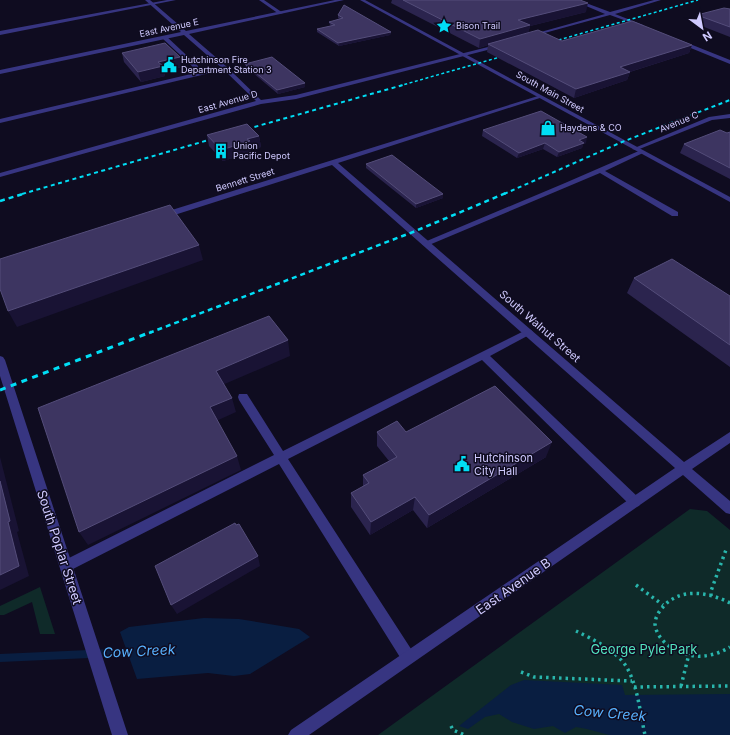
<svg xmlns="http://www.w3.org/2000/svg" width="730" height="735" font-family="Inter,sans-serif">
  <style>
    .green { fill: #0f2a29 }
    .water { fill: #091e41 }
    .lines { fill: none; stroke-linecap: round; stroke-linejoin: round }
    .stream { fill: #091e41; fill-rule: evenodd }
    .path { stroke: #29b5ac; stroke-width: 3.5; stroke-dasharray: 2.5 4; stroke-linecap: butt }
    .service { fill: #373581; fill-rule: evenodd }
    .minor { fill: #373581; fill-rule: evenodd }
    .tertiary { fill: #373581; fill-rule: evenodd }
    .rail-far3 { stroke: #00def5; stroke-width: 1.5; stroke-dasharray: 3 2.5; stroke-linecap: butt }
    .rail-far2 { stroke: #00def5; stroke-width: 2; stroke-dasharray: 4 3.5; stroke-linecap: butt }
    .rail-far1 { stroke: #00def5; stroke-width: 2.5; stroke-dasharray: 5 4; stroke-linecap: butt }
    .rail { stroke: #00def5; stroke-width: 3; stroke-dasharray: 6 5.5; stroke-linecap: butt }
    .wall { fill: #2b244e }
    .shaded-wall { fill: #191334 }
    .building { fill: #3d3561; stroke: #544d7a }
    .labels { text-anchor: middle; stroke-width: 3; stroke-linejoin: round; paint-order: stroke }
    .far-poi-label { font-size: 9px; fill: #d0caff; stroke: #0f0c20; text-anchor: start }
    .far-street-label { font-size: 9px; fill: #d0caff; stroke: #0f0c20 }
    .street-label { font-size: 11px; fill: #d0caff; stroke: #0f0c20 }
    .poi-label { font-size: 11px; fill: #d0caff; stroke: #0f0c20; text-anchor: start }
    .near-street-label { font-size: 13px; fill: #d0caff; stroke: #0f0c20 }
    .near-park-label { font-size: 13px; fill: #52e3be; stroke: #0f0c20 }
    .near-water-label { font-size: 14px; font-style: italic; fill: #58b2ff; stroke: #0f0c20 }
  </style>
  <rect width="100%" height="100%" fill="#0f0c20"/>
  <path class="green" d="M690 509 707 511 730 530V735H378Z
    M40 587 55 634H40L32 602 4 615H0V606Z"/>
  <path class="water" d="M204 618 239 619 299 629 310 637 250 674 234 676 208 673 137 679 120 632 129 627Z
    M524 680 622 685 625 695 730 694V735H609L587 729 576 727 565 733 553 726 534 729 512 722 499 714 485 717 468 729 459 726 511 685Z"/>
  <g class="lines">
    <path class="stream" d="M134 648 137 649 138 652 137 655 134 656 0 662V654Z"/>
    <path class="path" d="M636 585 663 605
      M711 596V591L727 547
      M730 603C709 592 680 587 663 607 659 611 655 618 655 624 657 645 685 658 704 656 713 655 722 652 730 647
      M576 631C593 639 616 651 626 666 638 686 640 713 645 735
      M521 672 534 677 632 681
      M681 686 689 654
      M634 687 730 686
      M451 726 453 730 465 735"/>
    <path class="service" d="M167 0H176L0 35V31Z
      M259 0H264L283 13 279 14Z
      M162 36H166L198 66V68L195 71 181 74V72L193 67 162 38Z
      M225 66 228 68 227 69 0 123V119Z
      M641 150 643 151V153L605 171 678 212V216H672L600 173 429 245H423L422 243 565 183Z
      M528 329 531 330 533 332 531 334 490 356 639 498 641 502 639 506 635 507 631 506 482 360 288 459 413 652 415 657 413 662 408 664 403 662 279 464 71 570 66 572 61 570 60 566 61 562 274 455 239 400 238 397 239 394H247L283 451Z"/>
    <path class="minor" d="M145 0H150L186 31 335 0H344L189 34 227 67 261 100 296 95 500 44 503 46 296 99 261 104 0 177V173L256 101 223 69 184 35 0 74V70L181 32Z
      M572 0H578L610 12 654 0H661L615 14 643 25V27L610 15 530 37V35L605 14Z
      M676 40H680L730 60V64L676 42Z
      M538 96 543 97 338 163 684 462 730 432V443L692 469 730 501V514L726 513 683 475 309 735H288L291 730 675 468 332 165 165 218H159L158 216 159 214Z
      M730 114V118L712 120 637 150 632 149 709 117Z
      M0 356 3 357 5 360 128 735H112L0 376Z"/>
    <path class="tertiary" d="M360 0H365L730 197V202Z"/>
    <path class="rail-far3" d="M548 43 698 0
      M399 86 507 55"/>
    <path class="rail-far2" d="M240 131 403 85
      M22 194 219 137
      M504 194 622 142 730 100"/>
    <path class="rail-far1" d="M0 201 26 193
      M149 333 413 232 506 193"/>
    <path class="rail" d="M0 390 151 332"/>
  </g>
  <path class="wall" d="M392 0H580L586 12 530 26 528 33 562 41 692 45 689 53 630 72 627 80 574 98 487 52 488 45 479 48 391 3Z
    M730 9V37L694 23 697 15Z
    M338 15 391 32 390 35 339 46 317 32V29L331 26 330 25 329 22 340 19 338 18Z
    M122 53 182 67 164 71 165 76 141 82 124 62Z
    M245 64 305 83V87L278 94 246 67Z
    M483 130 586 143 583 144 582 148 557 157 543 149 517 158 482 136Z
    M730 132V179L680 153 684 144Z
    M207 135 259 136 261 147 251 150V152L223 161 209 146Z
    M366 164 443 194V198L416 208 366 168Z
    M634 278 730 296V367L627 293Z
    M377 432H406L546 457 427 528 413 510 370 535 351 507V493L363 487V475L389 461 377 446Z"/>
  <path class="shaded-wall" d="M588 3 586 12 530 26 528 34 488 44V45L479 48 480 39 518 20Z
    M391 32 390 35 339 46 338 43Z
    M692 45 689 53 626 73 630 72 627 80 574 98 576 89 620 67Z
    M180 57 182 67 164 71 165 76 141 82 138 72 158 62Z
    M305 83V87L278 94 277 90Z
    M259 136 261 147 251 150V152L223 161 221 150 247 139Z
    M587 137 586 143 583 144 582 148 557 157 559 152 579 140Z
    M545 143 543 149 517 158 519 153Z
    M443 194V198L416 208V204Z
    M199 245 203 260 17 327 8 311Z
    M288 340 290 356 220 386 216 371Z
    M232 398 236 412 214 422 210 407Z
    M552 442 546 457 427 528 429 515Z
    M237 456 241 470 88 545 79 532Z
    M0 457 19 531 17 532 29 576 0 590Z
    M415 497 413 510 370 535 371 522Z
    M258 556 260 566 177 614 171 605Z"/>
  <path class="building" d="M403 0H580L588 3 518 20 530 25 480 39Z
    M344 5 391 32 338 43 317 29 335 25 329 22 343 18 338 15Z
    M724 8 730 9V27L697 15Z
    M632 21 692 45 620 67 630 72 576 89 488 44 538 30 562 41Z
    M165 43 180 57 158 62 163 66 138 72 122 53Z
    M272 57 305 83 277 90 245 64Z
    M541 111 587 137 579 140 584 143 559 152 545 143 519 153 483 130Z
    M247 124 259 136 247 139 250 141 221 150 207 135Z
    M720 130 727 133 730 132V168L684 144Z
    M392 155 443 194 416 204 366 164Z
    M170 205 199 245 8 311 0 289V259Z
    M672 259 730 296V345L634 278Z
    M269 316 288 340 216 371 232 398 210 407 237 456 79 532 38 408Z
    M495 386 552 442 429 515 415 497 371 522 351 493 369 483 363 475 397 457 377 432 397 421 406 432Z
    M0 481 10 521 8 522 19 566 0 575Z
    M235 523 236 525 239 524 258 556 171 605 155 566Z"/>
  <defs>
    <symbol id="sight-bare" viewBox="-9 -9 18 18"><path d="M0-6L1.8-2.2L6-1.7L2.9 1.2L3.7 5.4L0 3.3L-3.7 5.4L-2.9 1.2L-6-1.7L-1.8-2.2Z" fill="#00def5" stroke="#0f0c20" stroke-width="2.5" paint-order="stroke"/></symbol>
    <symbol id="civic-bare" viewBox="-9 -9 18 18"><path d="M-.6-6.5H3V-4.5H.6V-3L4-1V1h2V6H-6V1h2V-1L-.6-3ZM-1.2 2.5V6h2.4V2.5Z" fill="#00def5" stroke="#0f0c20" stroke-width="2.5" paint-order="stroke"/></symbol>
    <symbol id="shop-bare" viewBox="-9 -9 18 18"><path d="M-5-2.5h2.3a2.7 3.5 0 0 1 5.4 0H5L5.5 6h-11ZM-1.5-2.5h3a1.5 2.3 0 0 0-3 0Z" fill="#00def5" stroke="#0f0c20" stroke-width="2.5" paint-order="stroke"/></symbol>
    <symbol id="building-bare" viewBox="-9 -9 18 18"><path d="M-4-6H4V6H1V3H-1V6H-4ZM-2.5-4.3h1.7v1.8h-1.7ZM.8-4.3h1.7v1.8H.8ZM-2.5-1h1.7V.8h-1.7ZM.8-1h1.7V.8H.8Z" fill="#00def5" stroke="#0f0c20" stroke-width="2.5" paint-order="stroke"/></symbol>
  </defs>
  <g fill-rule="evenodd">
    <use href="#sight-bare" x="433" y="15" width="22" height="22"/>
    <use href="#civic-bare" x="158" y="54" width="22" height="22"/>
    <use href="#shop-bare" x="537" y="117" width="22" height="22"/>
    <use href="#building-bare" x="210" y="140" width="22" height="22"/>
    <use href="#civic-bare" x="451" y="453" width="22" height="22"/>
  </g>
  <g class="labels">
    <g class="far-poi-label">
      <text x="456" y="29">Bison Trail</text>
      <text x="181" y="63">Hutchinson Fire<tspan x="181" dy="10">Department Station 3</tspan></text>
      <text x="560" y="131">Haydens &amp; CO</text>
      <text x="233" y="149">Union<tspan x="233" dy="10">Pacific Depot</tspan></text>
    </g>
    <g class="far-street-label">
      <text transform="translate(169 28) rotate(-12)" y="3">East Avenue E</text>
      <text transform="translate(550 92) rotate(29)" y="3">South Main Street</text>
      <text transform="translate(228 102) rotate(-16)" y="3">East Avenue D</text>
      <text transform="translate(679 122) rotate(-22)" y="3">Avenue C</text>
      <text transform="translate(245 180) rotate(-17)" y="3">Bennett Street</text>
    </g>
    <g class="street-label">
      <text transform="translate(540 326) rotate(41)" y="4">South Walnut Street</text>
    </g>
    <g class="poi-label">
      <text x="474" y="462">Hutchinson<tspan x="474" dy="13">City Hall</tspan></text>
    </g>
    <g class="near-street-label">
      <text transform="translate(60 547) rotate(72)" y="5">South Poplar Street</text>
      <text transform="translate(513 586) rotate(-35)" y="5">East Avenue B</text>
    </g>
    <g class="near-park-label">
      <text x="644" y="654">George Pyle Park</text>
    </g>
    <g class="near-water-label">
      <text transform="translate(139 651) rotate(-3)" y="5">Cow Creek</text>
      <text transform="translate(610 713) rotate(5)" y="5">Cow Creek</text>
    </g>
  </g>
  <g transform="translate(702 28) rotate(148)" stroke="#0f0c20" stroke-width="3" paint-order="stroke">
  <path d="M0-3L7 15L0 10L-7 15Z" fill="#d0caff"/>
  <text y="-6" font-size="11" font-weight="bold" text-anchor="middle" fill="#d0caff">N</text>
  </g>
</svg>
